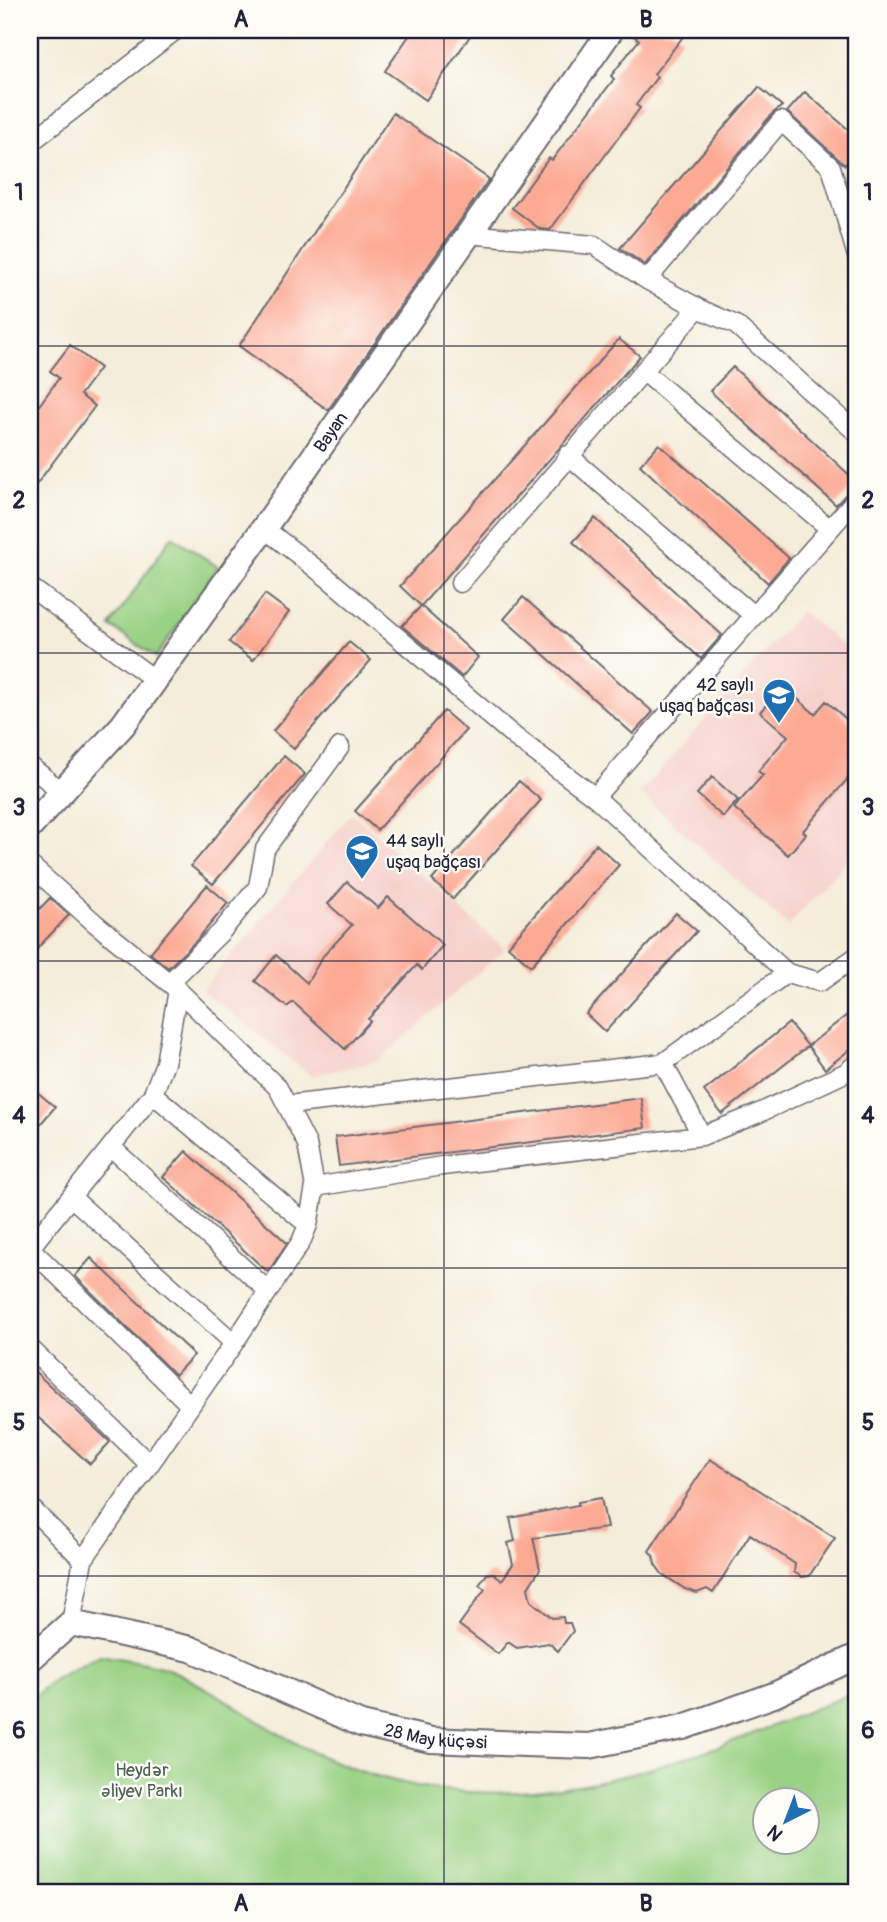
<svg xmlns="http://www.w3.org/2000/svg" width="887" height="1922" font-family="Pangolin,sans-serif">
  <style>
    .built { fill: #f7d0cb }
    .green { fill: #9ad284; stroke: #5e7a60; stroke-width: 2; fill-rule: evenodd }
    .building { fill: #fdaa95 }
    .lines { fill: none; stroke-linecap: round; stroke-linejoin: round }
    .street-casing { stroke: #6c6972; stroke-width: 21 }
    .secondary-casing { stroke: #6c6972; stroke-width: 28 }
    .street { stroke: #fff; stroke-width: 18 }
    .secondary { stroke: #fff; stroke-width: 24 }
    .grid { fill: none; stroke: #22223b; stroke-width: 2; stroke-opacity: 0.55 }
    .labels { text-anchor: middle; stroke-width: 5; stroke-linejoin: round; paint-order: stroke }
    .street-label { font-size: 18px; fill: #22223b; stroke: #fdfcf7 }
    .poi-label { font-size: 18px; fill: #22223b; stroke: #fdfcf7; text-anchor: end }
    .park-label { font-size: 18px; fill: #4c6055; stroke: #fdfcf7 }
    .neatline { fill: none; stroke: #22223b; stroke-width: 2.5 }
    .grid-label { font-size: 23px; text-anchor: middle; font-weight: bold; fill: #22223b }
  </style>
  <rect width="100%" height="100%" fill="#fdfcf7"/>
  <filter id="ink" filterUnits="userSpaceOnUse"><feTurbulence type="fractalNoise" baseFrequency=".0143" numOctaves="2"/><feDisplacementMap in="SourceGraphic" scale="14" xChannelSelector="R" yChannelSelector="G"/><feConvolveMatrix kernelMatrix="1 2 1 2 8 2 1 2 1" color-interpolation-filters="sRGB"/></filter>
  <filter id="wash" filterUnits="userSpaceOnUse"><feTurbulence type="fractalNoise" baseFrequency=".00686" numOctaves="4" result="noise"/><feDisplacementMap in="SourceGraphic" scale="28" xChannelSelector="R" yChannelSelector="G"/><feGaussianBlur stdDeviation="1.57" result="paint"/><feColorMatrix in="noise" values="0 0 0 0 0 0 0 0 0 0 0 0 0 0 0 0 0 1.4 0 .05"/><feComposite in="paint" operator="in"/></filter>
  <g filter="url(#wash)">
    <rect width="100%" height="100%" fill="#f4edd9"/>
    <path class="built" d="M801 611 857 657V850L788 926 640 793Z
      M352 813 505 949 378 1061 312 1076 202 990Z"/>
    <path class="green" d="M172 536 218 567 156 657 110 626Z
      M100 1655C122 1659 146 1662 168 1669 177 1672 187 1678 196 1683 233 1702 267 1729 305 1748 497 1844 675 1767 857 1691V1892H30V1700L54 1679ZM764 1800H806V1842H764Z"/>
    <g id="blocks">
      <path class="building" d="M413 30H474L426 100 385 71Z
        M626 30H671L682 38 654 74 657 77 636 105 640 108 584 184 550 230 540 229 512 208 549 158 552 160 614 79 611 76 639 40Z
        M759 87 782 106 772 114 645 265 620 248Z
        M805 92 857 137V151L845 165 787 112Z
        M393 113 489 179 328 410 239 346Z
        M619 339 640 356 421 606 400 586Z
        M70 345 100 368 80 395 95 406 30 493V418L59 378 50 371Z
        M733 367 857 482 836 505 710 391Z
        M659 444 789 558 768 583 640 465Z
        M595 518 722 635 701 659 573 542Z
        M265 594 289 612 253 660 229 642Z
        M523 597 653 712 633 734 504 619Z
        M421 606 478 657 462 677 402 626Z
        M349 642 371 660 294 749 273 731Z
        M783 686 815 714 826 701 857 729V768L803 831 806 834 788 855 734 808 763 775 758 771 788 736 760 712Z
        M444 711 466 730 377 830 355 811Z
        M284 756 305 774 213 884 191 866Z
        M712 777 738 800 723 817 697 794Z
        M519 781 541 800 453 899 432 880Z
        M596 844 619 865 531 966 508 946Z
        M347 882 378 908 388 897 443 945 422 970 417 965 368 1019 370 1021 345 1049 293 1002 287 1007 255 981 276 955 307 983 323 956 352 925 328 904Z
        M207 885 228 903 197 940 168 968 150 953Z
        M50 898 69 915 30 956V919Z
        M676 913 697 931 605 1032 586 1014Z
        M857 1007V1044L825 1069 808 1046Z
        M789 1023 808 1046 722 1114 704 1091Z
        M30 1086 55 1107 30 1136Z
        M641 1098 645 1128 339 1166 335 1137Z
        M186 1151 287 1243 268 1272 163 1177Z
        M91 1258 194 1355 175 1375 75 1276Z
        M30 1367 110 1442 90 1464 30 1410Z
        M710 1459 835 1538 809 1576 802 1577 794 1572 795 1564 750 1534 713 1593 707 1589 697 1593 685 1589 662 1574 655 1564 654 1557 649 1551Z
        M601 1498 607 1528 533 1538 540 1569 528 1588 531 1601 552 1618 563 1617 564 1623H570L573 1631 558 1651 549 1643 517 1648 508 1642 498 1654 459 1625 485 1589 479 1585 487 1574 493 1573 502 1580 513 1564 508 1543 515 1541 510 1518 578 1505V1502Z"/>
    </g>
  </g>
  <g filter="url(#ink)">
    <use href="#blocks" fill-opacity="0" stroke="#6c6972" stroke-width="2"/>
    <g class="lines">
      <defs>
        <path id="street" d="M30 143 176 30
          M647 280 781 121 831 167 857 256
          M698 308 736 325 857 433
          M643 371 830 529
          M568 455 754 616
          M264 528 329 579 515 737 595 797 787 973 820 982 857 956
          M460 583 698 308 647 280 594 245 467 234
          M30 587 155 680
          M30 766 62 792
          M595 797 857 498
          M30 865 96 924 178 990 278 1088 307 1144 315 1187 308 1225 301 1242 234 1343 83 1560 71 1623
          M169 983 221 932 258 887 265 849 340 747
          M663 1063 702 1136
          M153 1094 308 1225
          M287 1105 663 1063 787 973
          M111 1147 268 1291
          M315 1187 442 1166 702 1136 757 1114 847 1072 857 1063
          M71 1197 234 1343
          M30 1248 153 1094 165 1063 178 990
          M30 1248 190 1405
          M30 1348 149 1464
          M30 1507 83 1560"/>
        <g id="secondary">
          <path id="s1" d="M30 827 123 725 264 528 611 30"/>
          <path id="s2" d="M30 1659 71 1623 191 1649 361 1724 431 1740 525 1744 589 1746 683 1727 774 1695 857 1656"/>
        </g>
      </defs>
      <use href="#street" class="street-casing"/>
      <use href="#secondary" class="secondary-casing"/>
      <use href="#street" class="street"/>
      <use href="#secondary" class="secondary"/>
    </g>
  </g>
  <path class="grid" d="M444 30V1892M30 346H857M30 653H857M30 961H857M30 1268H857M30 1576H857"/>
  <defs>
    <symbol id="school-pin" viewBox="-11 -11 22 30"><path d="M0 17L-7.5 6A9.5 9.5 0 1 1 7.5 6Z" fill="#1f6fb2" stroke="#fdfcf7"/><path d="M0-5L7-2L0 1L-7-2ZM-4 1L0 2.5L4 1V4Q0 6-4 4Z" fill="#fff"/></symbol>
  </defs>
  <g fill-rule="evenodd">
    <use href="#school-pin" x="760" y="676" width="38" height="52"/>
    <use href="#school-pin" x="343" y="832" width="38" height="52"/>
  </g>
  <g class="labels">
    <g class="street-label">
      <text dy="6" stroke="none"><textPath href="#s1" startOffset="497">Bayan</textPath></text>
      <text dy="6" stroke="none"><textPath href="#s2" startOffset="439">28 May küçəsi</textPath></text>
    </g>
    <g class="poi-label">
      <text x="754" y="691">42 saylı<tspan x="754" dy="21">uşaq bağçası</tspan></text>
      <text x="386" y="847" text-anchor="start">44 saylı<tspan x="386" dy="21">uşaq bağçası</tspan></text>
    </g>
    <g class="park-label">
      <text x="142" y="1776">Heydər<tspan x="142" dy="21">Əliyev Parkı</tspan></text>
    </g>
  </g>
  <rect width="887" height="1922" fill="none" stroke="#fdfcf7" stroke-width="77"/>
  <g transform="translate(786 1821) rotate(222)"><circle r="33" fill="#fdfcf7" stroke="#a5a5ac" stroke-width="2"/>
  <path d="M0-5L12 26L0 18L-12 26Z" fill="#1f6fb2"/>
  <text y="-10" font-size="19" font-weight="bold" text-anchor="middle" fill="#22223b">N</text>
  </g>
  <rect x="38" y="38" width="810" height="1846" class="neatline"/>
  <g class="grid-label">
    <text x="241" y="27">A</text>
    <text x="646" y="27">B</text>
    <text x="19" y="200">1</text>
    <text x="868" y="200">1</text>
    <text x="19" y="508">2</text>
    <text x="868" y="508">2</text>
    <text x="19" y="815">3</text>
    <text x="868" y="815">3</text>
    <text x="19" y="1123">4</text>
    <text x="868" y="1123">4</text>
    <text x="19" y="1430">5</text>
    <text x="868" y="1430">5</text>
    <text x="19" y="1738">6</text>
    <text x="868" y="1738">6</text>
    <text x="241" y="1911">A</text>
    <text x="646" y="1911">B</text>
  </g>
</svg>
